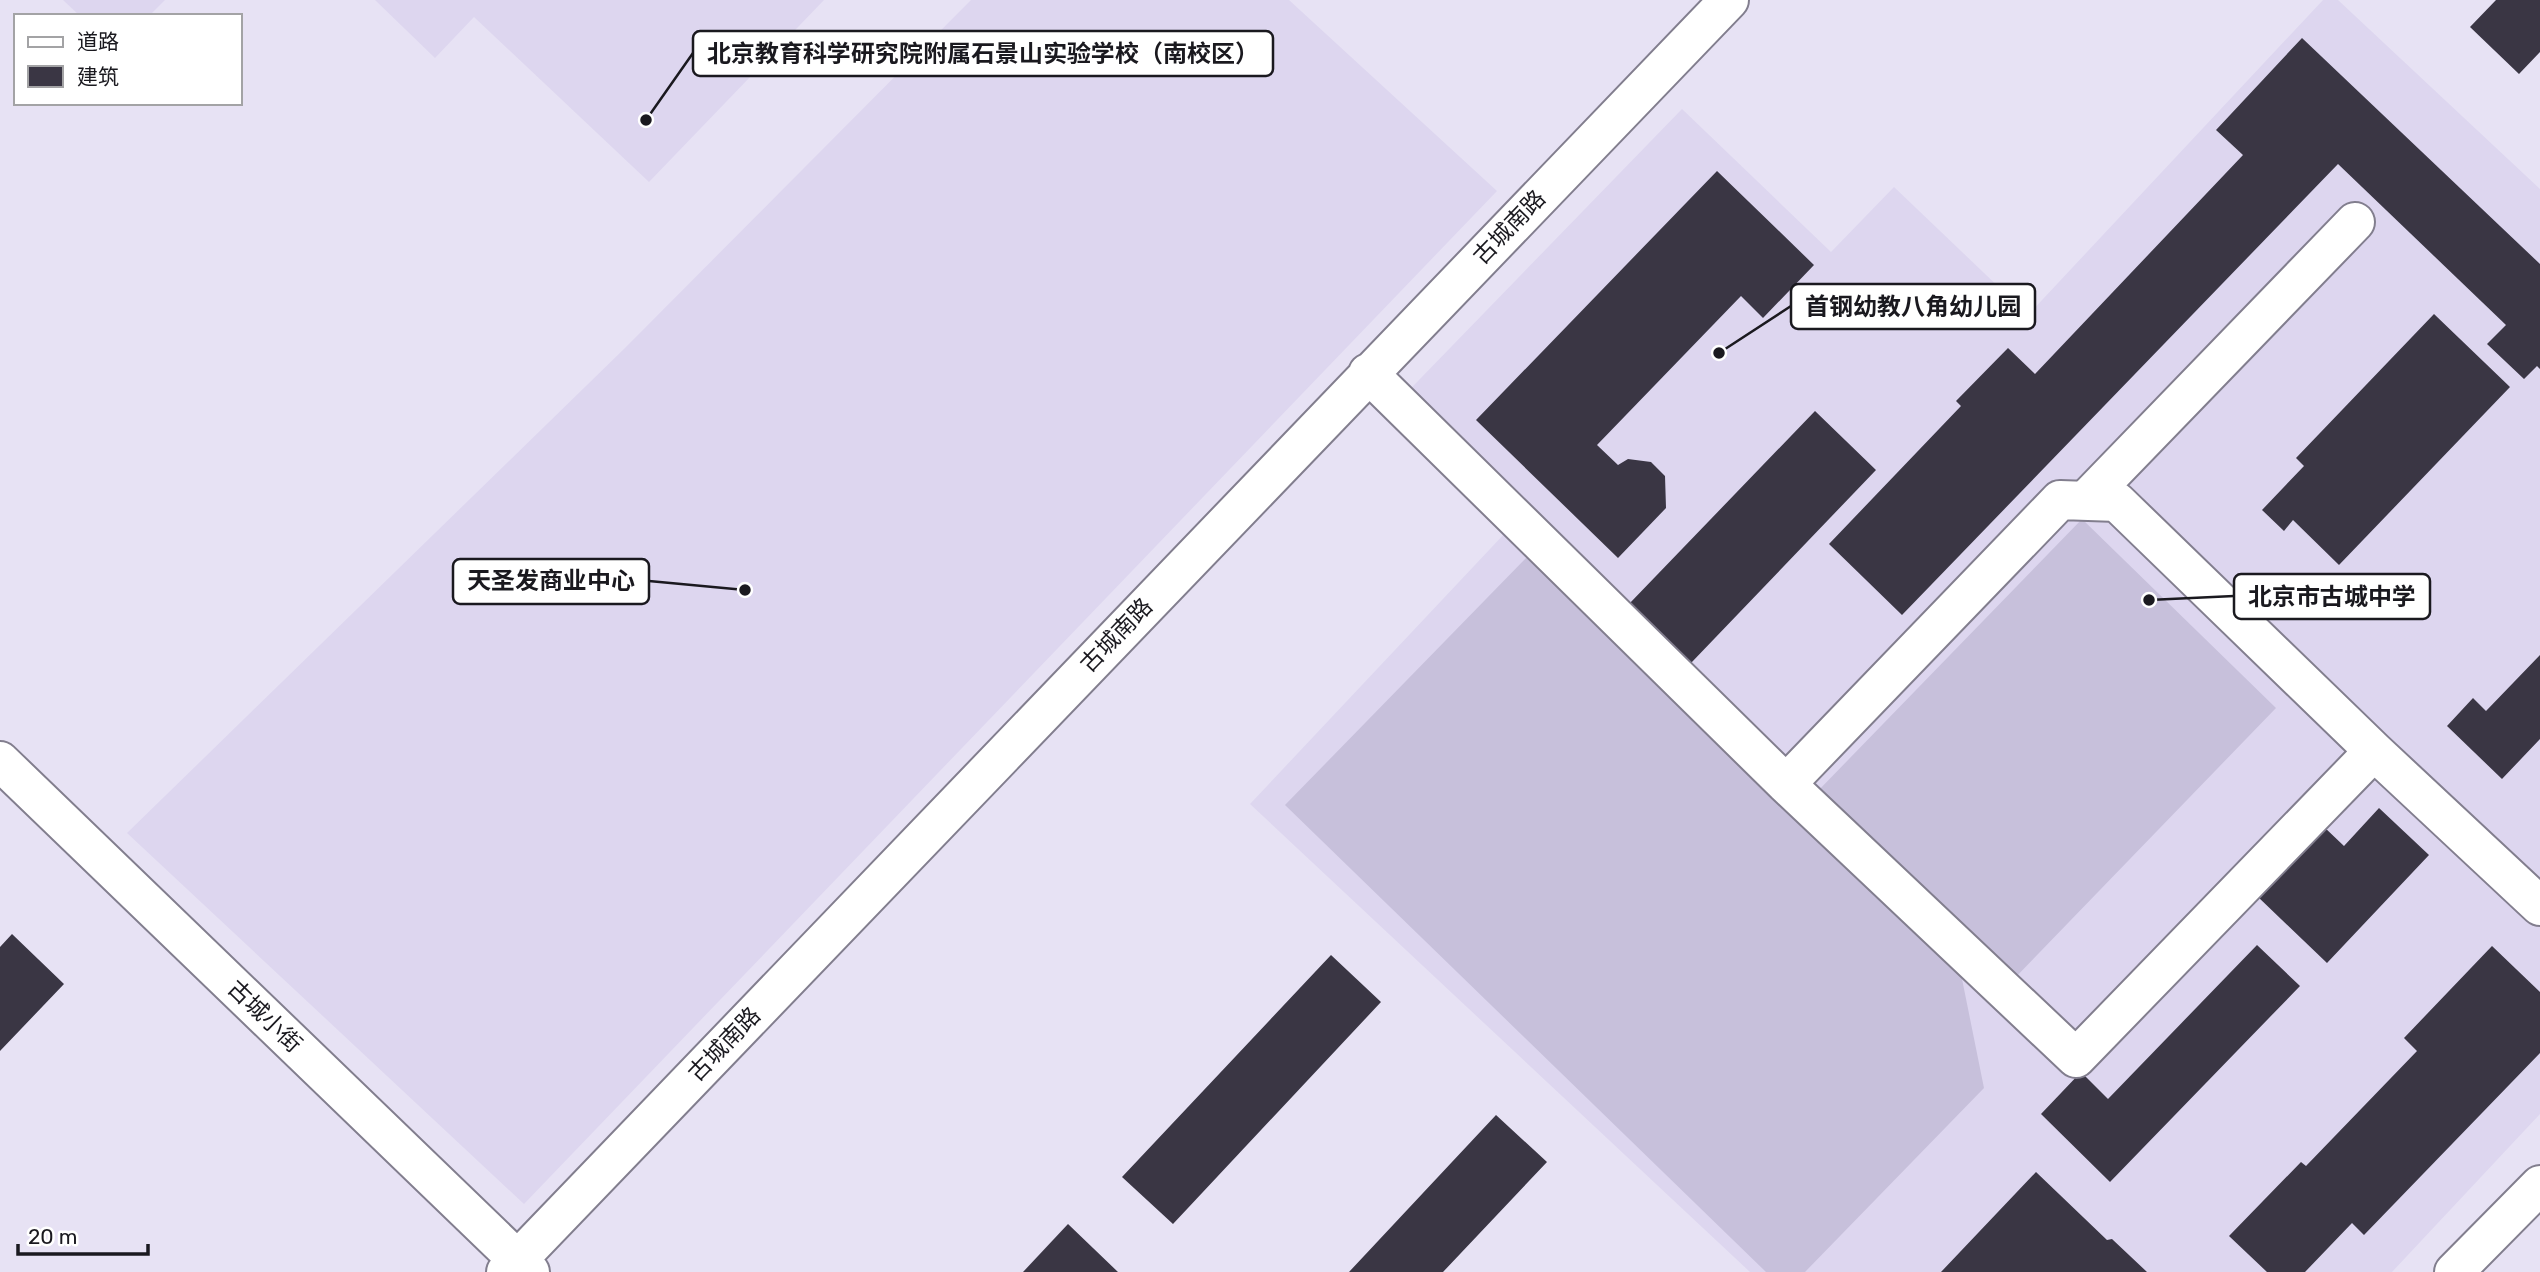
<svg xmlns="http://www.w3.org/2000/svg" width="2540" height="1272" font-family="Rubik,'Noto Sans SC',sans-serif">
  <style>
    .built { fill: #ddd6ef }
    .grass { fill: #c7c0db }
    .building { fill: #3a3644 }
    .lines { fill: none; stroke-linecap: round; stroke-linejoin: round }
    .street-casing { stroke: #827e8e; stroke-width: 42 }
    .street { stroke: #fff; stroke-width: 38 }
    .labels { text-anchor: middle; stroke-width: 7; stroke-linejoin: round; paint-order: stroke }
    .street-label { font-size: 23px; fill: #1a191f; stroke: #fff }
    .leader { fill: none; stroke: #1a191f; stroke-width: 2.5 }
    .callout-dot { fill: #1a191f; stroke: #fff; stroke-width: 2.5 }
    .callout { fill: #fff; stroke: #1a191f; stroke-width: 2.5 }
    .callout-label { font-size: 24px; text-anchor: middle; font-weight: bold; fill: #1a191f }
  </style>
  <rect width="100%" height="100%" fill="#e7e2f4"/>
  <path class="built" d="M63 0H165L149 16H80Z
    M375 0H824L649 182 474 17 435 58Z
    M971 0H1289L1497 191 524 1204 127 833 626 347Z
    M2323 0H2338L2540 189V1114L2392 1272H1750L1250 804 1506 532 1385 415 1682 109 1831 252 1894 187 2028 315Z"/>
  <path class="grass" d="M2082 519 2276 708 2010 983 1815 794Z
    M1529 555 1961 974 1984 1088 1805 1272H1766L1285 805Z"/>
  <path class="building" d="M2496 0H2540V52L2519 74 2470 27Z
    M2302 38 2540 264V369L2537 366 2524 379 2487 344 2506 325 2338 164 1902 615 1829 544 1961 406 1956 401 2008 348 2035 374 2243 155 2216 130Z
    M1717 171 1814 265 1763 318 1741 296 1597 445 1618 465 1628 459 1651 462 1665 476 1666 508 1618 558 1476 420Z
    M2434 314 2510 387 2339 565 2293 520 2284 531 2262 510 2304 466 2296 458Z
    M1815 411 1876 470 1691 663 1629 604Z
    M2540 655V739L2502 779 2447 726 2473 698 2486 711Z
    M2379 808 2429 855 2327 963 2257 896 2323 826 2344 846Z
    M12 934 64 984 0 1051V947Z
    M2257 945 2300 986 2110 1182 2041 1114 2081 1072 2108 1099Z
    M2492 946 2540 992V1053L2364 1235 2352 1223 2305 1272H2267L2229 1236 2301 1162 2306 1166 2417 1051 2404 1038Z
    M1331 955 1381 1002 1173 1224 1122 1177Z
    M1496 1115 1547 1162 1443 1272H1349Z
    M2036 1172 2107 1240 2112 1239 2147 1272H1941Z
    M1068 1224 1118 1272H1023Z"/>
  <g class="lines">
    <defs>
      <path id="street" d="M1368 373 1786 784 2076 1058 2374 751 2117 502 2060 500 1786 784
        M2085 501 2355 222
        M2374 751 2540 906
        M0 761 530 1272
        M506 1272 1729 0
        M2454 1272 2540 1185"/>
    </defs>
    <use href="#street" class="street-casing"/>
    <use href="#street" class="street"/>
  </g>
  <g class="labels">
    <g class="street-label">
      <text transform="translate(1509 227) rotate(-46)" y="8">古城南路</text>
      <text transform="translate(1116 635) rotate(-46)" y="8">古城南路</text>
      <text transform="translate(265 1016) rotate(44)" y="8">古城小街</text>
      <text transform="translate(724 1044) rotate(-46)" y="8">古城南路</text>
    </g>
  </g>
  <path class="leader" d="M646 120L693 53M1719 353L1791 306M745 590L649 581M2149 600L2234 596"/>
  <g class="callout-dot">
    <circle cx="646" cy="120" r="7"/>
    <circle cx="1719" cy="353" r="7"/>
    <circle cx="745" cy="590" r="7"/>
    <circle cx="2149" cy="600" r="7"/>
  </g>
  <g class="callout">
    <rect x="693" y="31" width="580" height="45" rx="7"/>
    <rect x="1791" y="284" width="244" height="45" rx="7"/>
    <rect x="453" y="559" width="196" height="45" rx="7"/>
    <rect x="2234" y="574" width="196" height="45" rx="7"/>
  </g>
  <g class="callout-label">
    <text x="983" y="62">北京教育科学研究院附属石景山实验学校（南校区）</text>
    <text x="1913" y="315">首钢幼教八角幼儿园</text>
    <text x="551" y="589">天圣发商业中心</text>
    <text x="2332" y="605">北京市古城中学</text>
  </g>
  <rect x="14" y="14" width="228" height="91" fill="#ffffff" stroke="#a3a3a5" stroke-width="2"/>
  <rect x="28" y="37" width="35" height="10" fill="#ffffff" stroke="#a3a3a5" stroke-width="2"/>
  <text x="77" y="49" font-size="21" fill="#1a191f">道路</text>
  <rect x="28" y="66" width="35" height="21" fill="#3a3644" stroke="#a3a3a5" stroke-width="2"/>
  <text x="77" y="84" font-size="21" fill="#1a191f">建筑</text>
  <path d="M18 1244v10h130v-10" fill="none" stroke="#1a191f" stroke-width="3.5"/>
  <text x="28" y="1244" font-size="21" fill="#1a191f" stroke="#ffffff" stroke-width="5" paint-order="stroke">20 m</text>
</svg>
